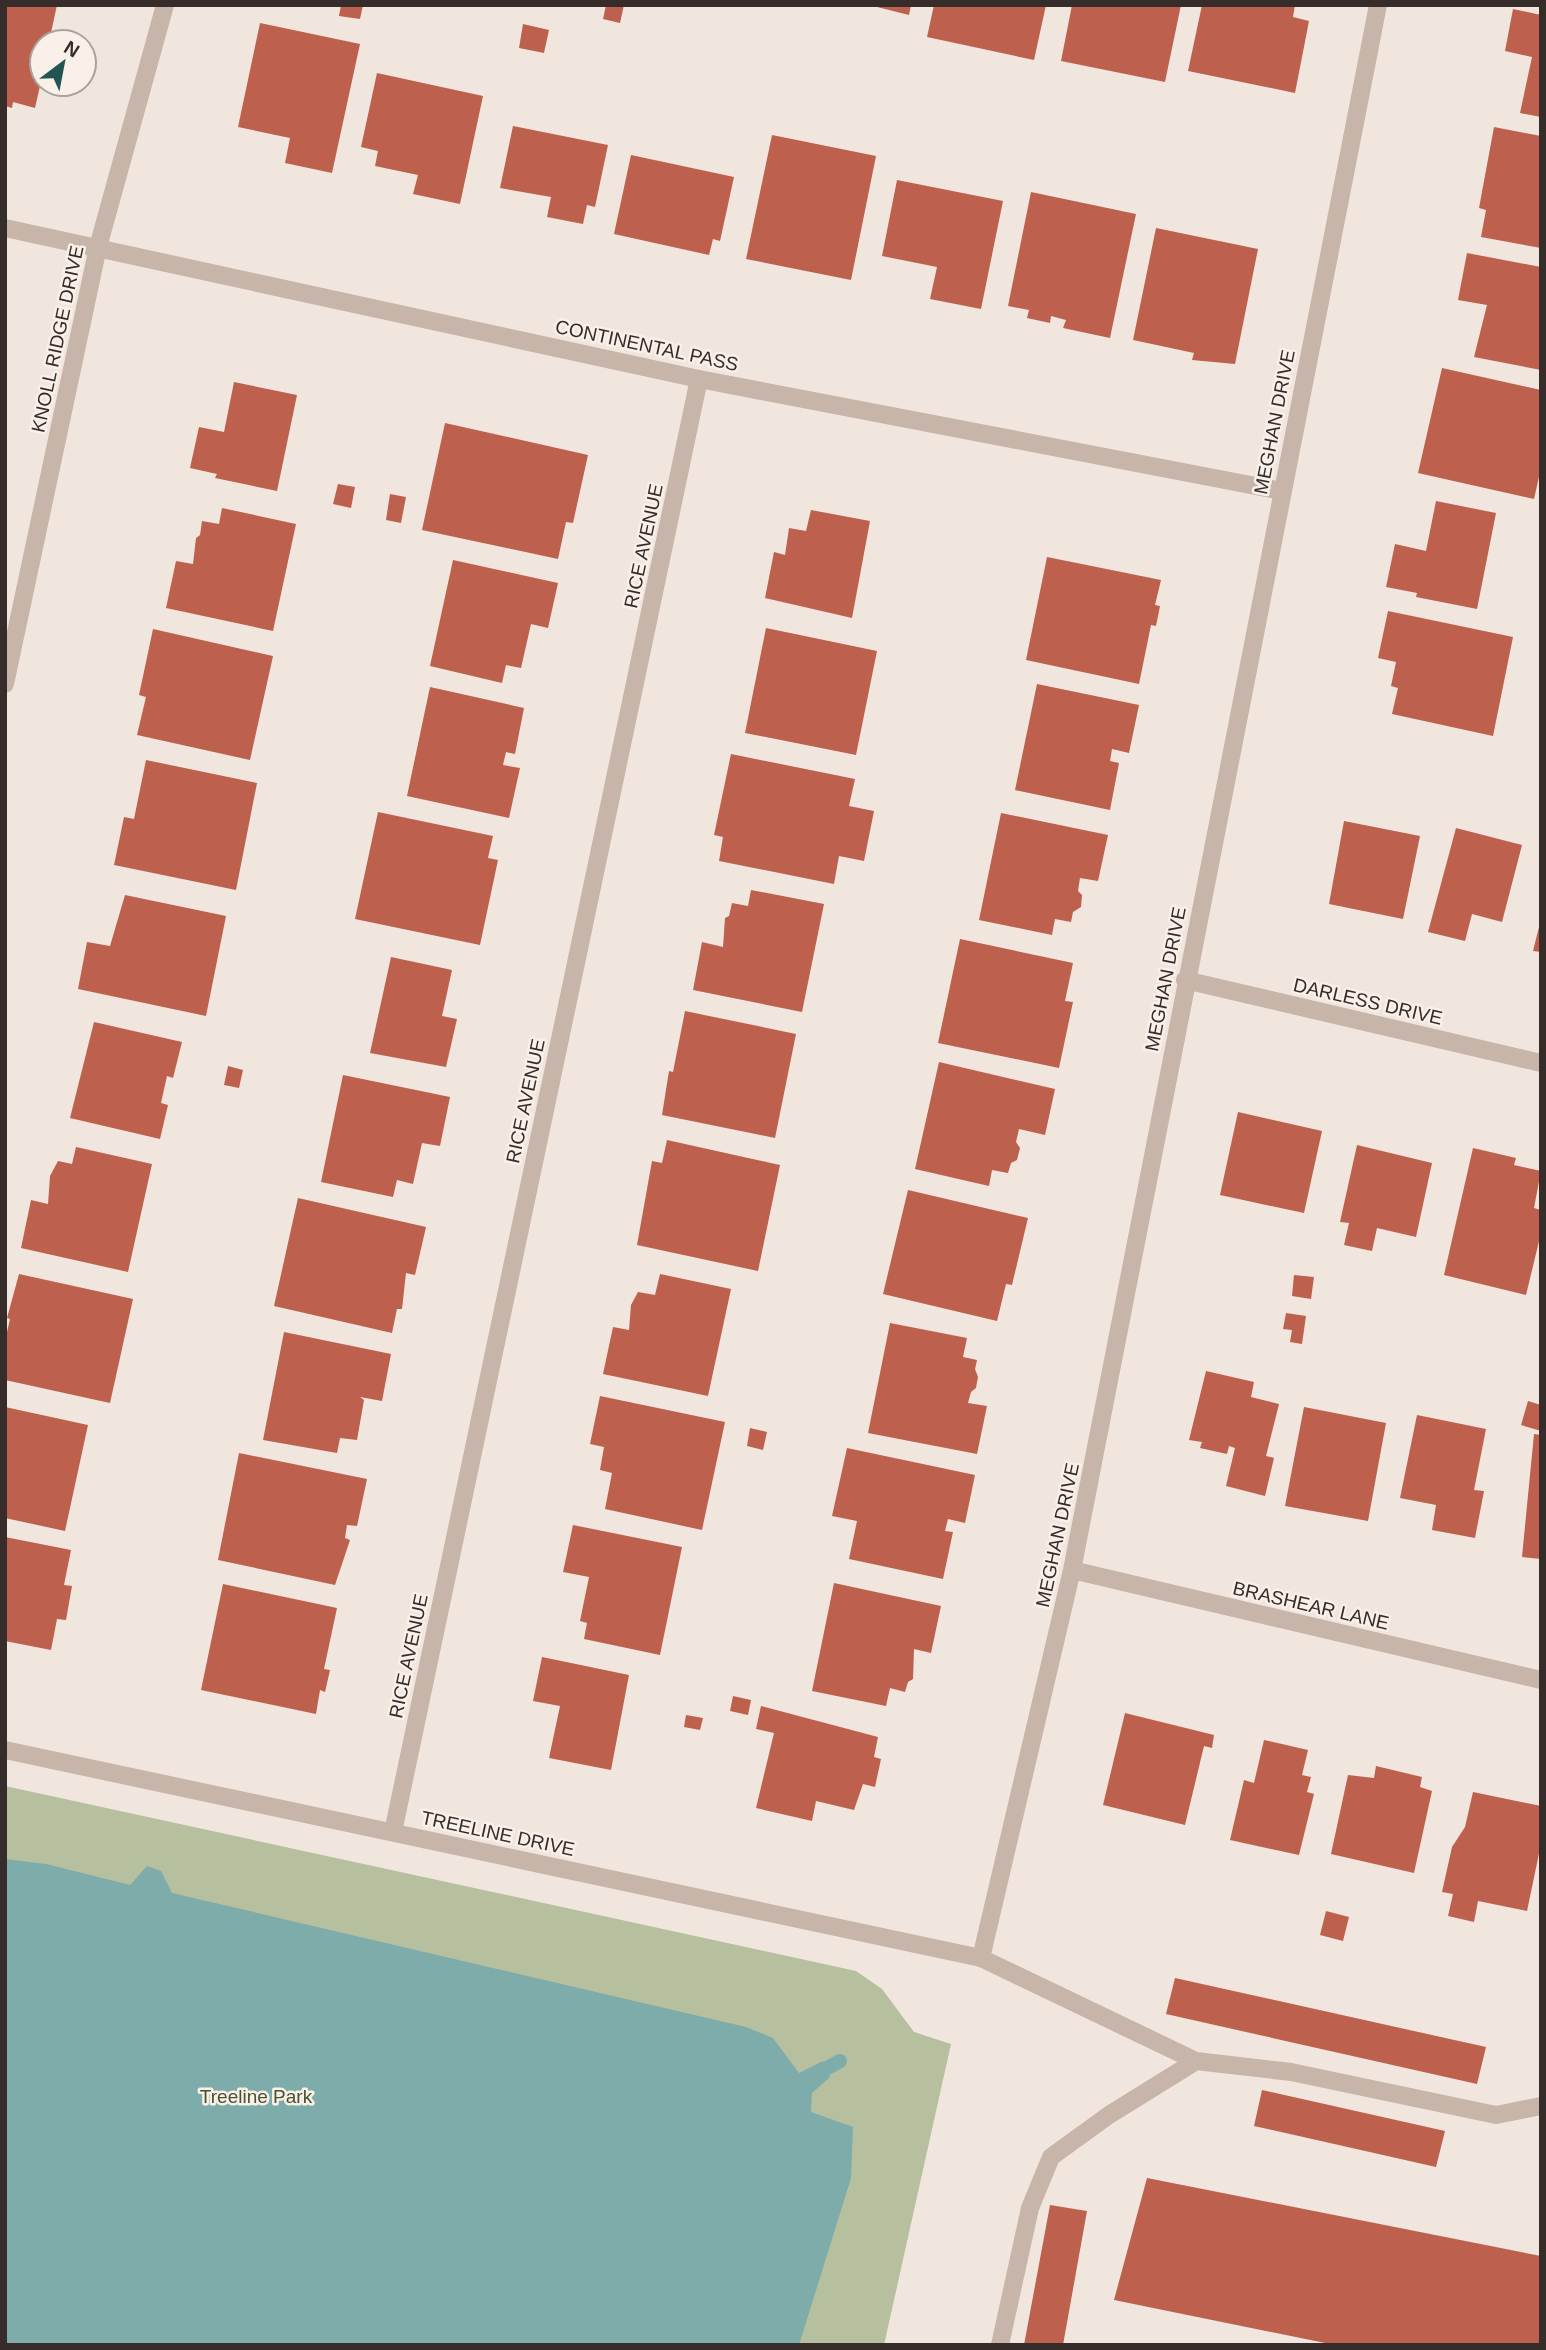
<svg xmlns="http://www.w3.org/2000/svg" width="1546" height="2350" font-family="Arial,sans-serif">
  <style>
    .green { fill: #b6bf9e }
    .water { fill: #7eacaa }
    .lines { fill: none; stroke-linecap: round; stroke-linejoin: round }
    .stream { stroke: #7eacaa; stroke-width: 14 }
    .building { fill: #be604e }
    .service { stroke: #c8b5aa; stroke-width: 18 }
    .minor { stroke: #c8b5aa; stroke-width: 18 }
    .tertiary { stroke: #c8b5aa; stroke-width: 18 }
    .labels { text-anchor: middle; stroke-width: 5; stroke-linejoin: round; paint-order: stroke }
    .street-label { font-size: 19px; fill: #362c29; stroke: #f8f0e9 }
    .park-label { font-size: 19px; fill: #48522e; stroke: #f8f0e9 }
  </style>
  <rect width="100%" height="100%" fill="#f1e6dd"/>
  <path class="green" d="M5 1786 856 1971 882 1989 914 2032 951 2044 884 2345H5Z"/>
  <path class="water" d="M5 1859 46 1864 130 1885 147 1866 161 1871 172 1893 746 2027 773 2038 799 2073 823 2061 830 2077 812 2093 811 2112 853 2127 851 2178 799 2345H5Z"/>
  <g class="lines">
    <path class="stream" d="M811 2077 840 2061"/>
  </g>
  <path class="building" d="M5 5H57L49 42H42V77L35 108 13 102 12 108 5 106Z
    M341 5H363L360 19 339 16Z
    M606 5H624L620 23 603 19Z
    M869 5H911L909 15Z
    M934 5H1046L1034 60 927 37Z
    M1072 5H1181L1165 82 1061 61Z
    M1202 5H1295L1293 17 1309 21 1295 93 1188 71Z
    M1513 9 1541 15V117L1520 113 1532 57 1505 51Z
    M260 23 360 44 332 173 285 163 290 138 238 127Z
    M523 24 549 30 544 53 519 48Z
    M377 73 483 96 460 204 413 194 418 175 375 166 378 151 361 147Z
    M513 126 608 145 595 207 587 205 583 224 547 217 551 197 500 188Z
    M1494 127 1541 136V248L1481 237 1486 210 1479 208Z
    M772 135 876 156 851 280 746 259Z
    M631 155 734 177 720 241 713 239 709 255 614 234Z
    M897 180 1003 201 981 309 930 299 937 267 882 256Z
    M1031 192 1136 214 1110 338 1063 328 1066 320 1051 316 1050 323 1027 318 1029 310 1008 306Z
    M1156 228 1258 249 1235 364 1192 360 1194 353 1133 340Z
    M1467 253 1541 267V370L1474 357 1487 305 1458 300Z
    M1442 368 1541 390V468L1534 499 1418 473Z
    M234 382 297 395 277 491 215 478 217 474 190 468 199 427 224 432Z
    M445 423 588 455 573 523 566 522 558 559 422 530Z
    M338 484 355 487 351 508 333 504Z
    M390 494 406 497 401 523 386 520Z
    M1436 501 1496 513 1477 609 1416 597 1417 593 1386 587 1395 544 1426 551Z
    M222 508 296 524 273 631 166 608 176 561 193 564 196 538 200 535 202 521 219 524Z
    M811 510 870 521 852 618 765 598 774 552 785 555 789 528 806 531Z
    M1047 557 1161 580 1155 605 1160 606 1156 626 1151 625 1139 684 1026 660Z
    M453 560 558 583 548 628 531 624 521 668 506 665 502 683 430 666Z
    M1388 611 1513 637 1493 736 1392 714 1398 688 1391 686 1396 662 1378 658Z
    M766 628 877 651 856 755 745 733Z
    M153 629 273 656 250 760 137 735 146 697 139 695Z
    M1037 684 1139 705 1129 753 1112 749 1110 761 1119 763 1110 810 1015 790Z
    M430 687 524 708 515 754 506 752 503 765 520 768 509 818 407 796Z
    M731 754 855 779 849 806 874 811 864 861 839 856 834 884 719 861 723 837 714 835Z
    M146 760 257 783 236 890 114 865 124 817 134 819Z
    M378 812 493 836 488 858 498 860 480 945 355 919Z
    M1001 813 1108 835 1098 881 1080 878 1078 891 1082 895 1081 907 1073 912 1071 922 1055 919 1052 935 979 920Z
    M1344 821 1420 836 1403 919 1329 904Z
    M1456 828 1522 845 1502 922 1472 914 1465 941 1428 932Z
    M751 890 824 904 802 1012 693 990 702 942 723 947 725 918 729 916 732 903 748 906Z
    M125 895 226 916 206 1016 78 989 87 942 110 946Z
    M1541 919V952L1533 951Z
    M960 939 1073 963 1065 1001 1073 1002 1059 1068 938 1043Z
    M391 957 452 970 442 1016 457 1019 446 1067 370 1053Z
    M685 1011 796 1034 775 1138 662 1115 669 1071 673 1072Z
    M94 1022 182 1042 173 1078 167 1076 161 1103 168 1105 160 1139 70 1118Z
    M939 1062 1055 1089 1045 1135 1019 1129 1016 1142 1020 1148 1017 1160 1011 1163 1008 1173 992 1170 989 1186 915 1169Z
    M228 1066 243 1070 239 1088 224 1085Z
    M343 1075 450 1097 440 1146 422 1143 413 1184 397 1180 393 1197 321 1182Z
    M1238 1112 1322 1131 1304 1213 1220 1195Z
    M667 1140 780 1165 758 1271 637 1245 652 1161 662 1163Z
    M1357 1145 1432 1163 1416 1237 1377 1228 1372 1251 1344 1245 1349 1223 1340 1222Z
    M76 1147 152 1164 128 1272 21 1248 31 1200 48 1204 50 1176 58 1161 72 1164Z
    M1473 1148 1516 1158 1514 1165 1541 1171 1534 1208 1541 1210V1233L1526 1295 1444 1275Z
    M908 1190 1028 1218 1012 1285 1006 1284 997 1321 883 1294Z
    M298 1198 426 1227 415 1275 406 1273 402 1309H397L392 1333 274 1306Z
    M19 1274 133 1299 110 1403 5 1380V1341L10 1319 7 1318Z
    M660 1274 731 1289 708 1396 603 1374 613 1327 629 1330 631 1305 638 1292 655 1295Z
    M1294 1275 1314 1277 1311 1299 1292 1296Z
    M1286 1313 1306 1316 1302 1344 1290 1342 1292 1330 1283 1329Z
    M890 1323 967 1338 963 1357 977 1360 975 1369 978 1377 976 1388 971 1392 968 1403 987 1406 977 1454 868 1433Z
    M284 1332 391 1354 382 1401 360 1397 364 1400 357 1440 340 1438 337 1453 263 1440Z
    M1206 1371 1254 1382 1251 1397 1279 1404 1266 1456 1274 1458 1265 1496 1226 1486 1235 1448 1229 1446 1227 1454 1200 1448 1202 1442 1189 1440Z
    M600 1396 725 1422 702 1530 605 1509 612 1473 600 1470 604 1447 590 1444Z
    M1528 1401 1541 1405V1431L1521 1425Z
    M5 1407 88 1425 65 1531 5 1518Z
    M1304 1407 1386 1423 1368 1521 1285 1506Z
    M1417 1415 1486 1429 1474 1490 1484 1491 1475 1538 1432 1530 1436 1505 1400 1498Z
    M750 1428 767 1432 763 1450 747 1446Z
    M1534 1434 1541 1435V1559L1522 1557Z
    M847 1448 975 1475 965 1523 948 1519 945 1531 953 1532 943 1579 849 1559 857 1521 832 1516Z
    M239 1453 367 1479 357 1526 347 1525 345 1538 350 1540 335 1585 218 1560Z
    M573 1525 682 1547 660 1655 584 1639 587 1623 580 1621 589 1577 563 1572Z
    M5 1537 71 1550 64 1585 72 1586 66 1620 57 1619 51 1650 5 1641Z
    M834 1583 941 1606 931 1653 914 1649 913 1679 908 1682 905 1692 890 1688 886 1706 812 1691Z
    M223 1584 337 1608 324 1669 330 1670 325 1692 320 1690 316 1714 201 1690Z
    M542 1657 629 1675 611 1770 549 1758 560 1706 533 1701Z
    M733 1696 751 1700 748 1715 730 1711Z
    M761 1706 878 1737 874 1757 881 1759 875 1787 863 1784 854 1810 816 1801 812 1821 756 1808 774 1733 756 1729Z
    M1125 1713 1214 1735 1212 1748 1204 1746 1185 1825 1103 1805Z
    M686 1715 703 1718 700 1730 684 1727Z
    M1264 1740 1308 1750 1302 1775 1311 1777 1307 1792 1314 1794 1299 1855 1230 1840 1244 1780 1254 1783Z
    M1376 1766 1422 1777 1420 1787 1432 1791 1414 1873 1331 1854 1348 1775 1374 1778Z
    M1473 1792 1541 1806V1844L1527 1911 1478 1901 1474 1922 1448 1916 1453 1894 1442 1892 1452 1847 1465 1827Z
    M1326 1911 1349 1917 1343 1941 1320 1935Z
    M1175 1978 1486 2047 1477 2084 1166 2014Z
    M1262 2090 1445 2131 1436 2167 1254 2126Z
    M1147 2178 1541 2256V2345H1335L1114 2300Z
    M1050 2205 1087 2211 1063 2345H1024Z"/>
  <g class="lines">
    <path class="service" d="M981 1958 1196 2061 1291 2072 1496 2115 1541 2106
      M1000 2345 1030 2208 1051 2157 1109 2115 1196 2061"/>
    <path class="minor" d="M5 684 98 247 165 5
      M1185 980 1541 1063
      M1072 1570 1541 1680
      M5 1750 981 1958 1072 1570 1378 5
      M393 1832 699 379"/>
    <path class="tertiary" d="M5 228 699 379 1282 491"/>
  </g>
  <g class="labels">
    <g class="street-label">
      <text transform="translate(57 339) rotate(-78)" y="7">KNOLL RIDGE DRIVE</text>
      <text transform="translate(647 345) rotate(12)" y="7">CONTINENTAL PASS</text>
      <text transform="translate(1274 422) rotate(-79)" y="7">MEGHAN DRIVE</text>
      <text transform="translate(643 546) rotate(-78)" y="7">RICE AVENUE</text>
      <text transform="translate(1165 979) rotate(-79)" y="7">MEGHAN DRIVE</text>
      <text transform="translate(1368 1001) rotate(13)" y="7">DARLESS DRIVE</text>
      <text transform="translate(525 1101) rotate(-78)" y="7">RICE AVENUE</text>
      <text transform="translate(1057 1535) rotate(-78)" y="7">MEGHAN DRIVE</text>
      <text transform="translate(1311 1605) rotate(13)" y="7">BRASHEAR LANE</text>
      <text transform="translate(408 1656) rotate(-78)" y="7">RICE AVENUE</text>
      <text transform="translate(498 1833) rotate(12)" y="7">TREELINE DRIVE</text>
    </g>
    <g class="park-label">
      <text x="256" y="2103">Treeline Park</text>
    </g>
  </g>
  <rect width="1546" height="2350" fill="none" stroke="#362c29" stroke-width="14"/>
  <g transform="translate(63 63) rotate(32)"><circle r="33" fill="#f8f0e9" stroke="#aaa29c" stroke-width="2"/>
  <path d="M0-5L12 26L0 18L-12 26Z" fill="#215554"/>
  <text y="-10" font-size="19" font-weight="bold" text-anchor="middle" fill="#362c29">N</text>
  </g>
</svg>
